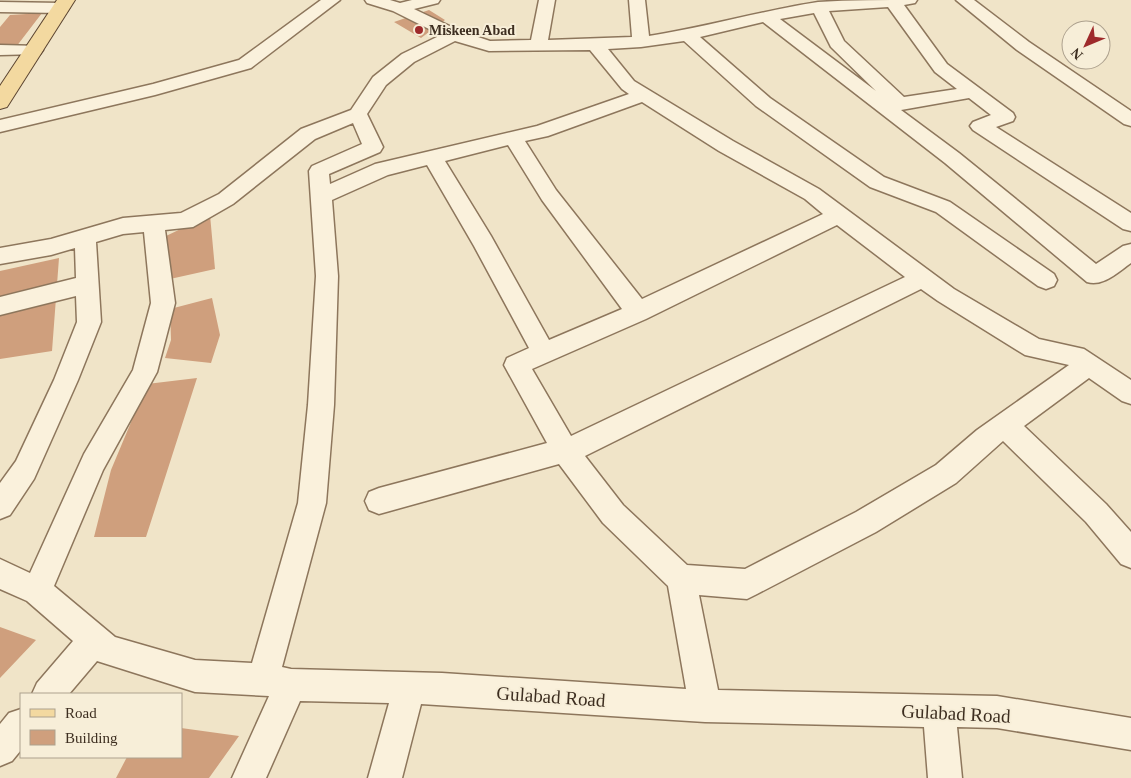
<svg xmlns="http://www.w3.org/2000/svg" width="1131" height="778" font-family="'Times New Roman',serif">
  <style>
    .building { fill: #cf9f7d }
    .lines { fill: none; stroke-linecap: round; stroke-linejoin: round }
    .minor-casing { stroke: #8d765c; stroke-width: 3 }
    .major-casing { stroke: #5b4430; stroke-width: 2 }
    .minor { fill: #faf1dc; fill-rule: evenodd }
    .major { fill: #f3d9a0; fill-rule: evenodd }
    .poi-dot { fill: #9e2a2b; stroke: #f7eed8; stroke-width: 2 }
    .labels { text-anchor: middle; stroke-width: 4; stroke-linejoin: round; paint-order: stroke }
    .far-poi-label { font-size: 14px; font-weight: bold; fill: #3d2e20; stroke: #f7eed8; text-anchor: start }
    .near-street-label { font-size: 19px; fill: #3d2e20; stroke: #f7eed8 }
  </style>
  <rect width="100%" height="100%" fill="#f0e4c8"/>
  <path class="building" d="M429 10 445 20 421 38 394 22Z
    M42 13 16 47 0 45V27L10 15Z
    M210 215 215 269 170 279 166 236Z
    M59 258 52 351 0 359V271Z
    M212 298 220 335 211 363 165 358 171 340 170 309Z
    M197 378 146 537H94L111 470 147 384Z
    M0 627 36 640 0 678Z
    M181 728 239 736 209 778H116L127 757H181Z"/>
  <g class="lines">
    <defs>
      <path id="minor" d="M321 0H340L251 68 155 95 0 132V120L153 84 239 60Z
        M365 0H390L400 3 412 0H440L438 3 414 9 460 31 490 41 531 40 539 0H555L548 40 632 37 629 0H645L649 36C706 27 761 11 818 2 850 0 884 0 917 0L915 3 904 5 947 64 1013 113 1015 117 1013 121 996 127 1131 213V231L1123 229 973 130 970 126 973 122 991 115 969 98 901 110 959 153 1096 264 1123 246 1131 244V263C1118 272 1103 287 1087 282L945 163 763 22 700 37 770 98 884 177 950 202 1054 274 1057 280 1054 286 1046 289 1038 286 936 212 870 187 756 106 684 41 641 47 608 49 634 81 733 141 819 189 954 289 1039 339 1084 349 1131 380V404L1122 401 1089 378 1024 426 1106 504 1131 532V568L1121 564 1086 522 1003 441 956 483 876 532 757 594 747 599 699 595 718 690 997 696 1131 718V750L997 728 957 727 962 778H928L924 727 705 722 421 704 402 778H368L389 703 300 701 266 778H232L269 696 195 692 97 661 69 694H32L37 683 73 641 27 601 0 589V559L30 573 84 454 133 370 151 303 144 232 123 234 96 242 101 322 78 380 34 479 10 515 0 519V483L16 461 54 380 77 322 76 296 0 315V297L76 278 75 248 51 255 0 264V248L51 239 123 218 181 213 219 194 301 129 351 110 373 77 402 54 441 35 393 11 367 3ZM888 7 935 72 957 89 904 97 844 41 829 11ZM814 13 831 47 876 91 780 19ZM455 41 489 51 590 50 622 89 629 94 537 126 375 164 330 184 329 174 380 152 383 147 367 114 386 85 414 62ZM642 102 719 151 805 199 823 214 642 299 556 190 525 141 548 136ZM353 123 362 144 312 166 309 171 316 276 308 405 298 503 252 663 195 660 115 637 54 586 103 470 157 372 175 303 165 230 193 227 233 204 315 139ZM508 145 542 200 622 309 549 340 491 236 445 161ZM427 165 474 246 529 348 507 358 504 365 547 443 379 488 369 492 365 501 369 510 379 514 559 464 603 523 668 586 686 689 442 673 291 669 282 667 326 503 334 405 338 276 332 200 388 175ZM837 225 905 277 571 436 532 369 646 319ZM921 289 938 301 1025 355 1069 365 977 430 936 465 856 512 745 569 687 565 623 505 585 456Z
        M956 0H974L1029 42 1131 111V126L1124 124 1017 50Z
        M0 2 61 3 67 5 69 8 67 11 61 13 0 12Z
        M0 45 40 46 43 50 40 54 0 55Z
        M21 709V750L12 761 0 766V724L9 713Z"/>
      <path id="major" d="M57 0H75L7 107 0 109V86Z"/>
    </defs>
    <use href="#minor" class="minor-casing"/>
    <use href="#major" class="major-casing"/>
    <use href="#minor" class="minor"/>
    <use href="#major" class="major"/>
  </g>
  <circle class="poi-dot" cx="419" cy="30" r="5"/>
  <g class="labels">
    <g class="far-poi-label">
      <text x="429" y="35">Miskeen Abad</text>
    </g>
    <g class="near-street-label">
      <text transform="translate(551 696) rotate(4)" y="7">Gulabad Road</text>
      <text transform="translate(956 713) rotate(3)" y="7">Gulabad Road</text>
    </g>
  </g>
  <rect x="20" y="693" width="162" height="65" fill="#f7eed8" stroke="#ada18e"/>
  <rect x="30" y="709" width="25" height="8" fill="#f3d9a0" stroke="#ada18e"/>
  <text x="65" y="718" font-size="15" fill="#3d2e20">Road</text>
  <rect x="30" y="730" width="25" height="15" fill="#cf9f7d" stroke="#ada18e"/>
  <text x="65" y="743" font-size="15" fill="#3d2e20">Building</text>
  <g transform="translate(1086 45) rotate(226)"><circle r="24" fill="#f7eed8" stroke="#ada18e"/>
  <path d="M0-4L9 19L0 12L-9 19Z" fill="#9e2a2b"/>
  <text y="-8" font-size="14" font-weight="bold" text-anchor="middle" fill="#3d2e20">N</text>
  </g>
</svg>
